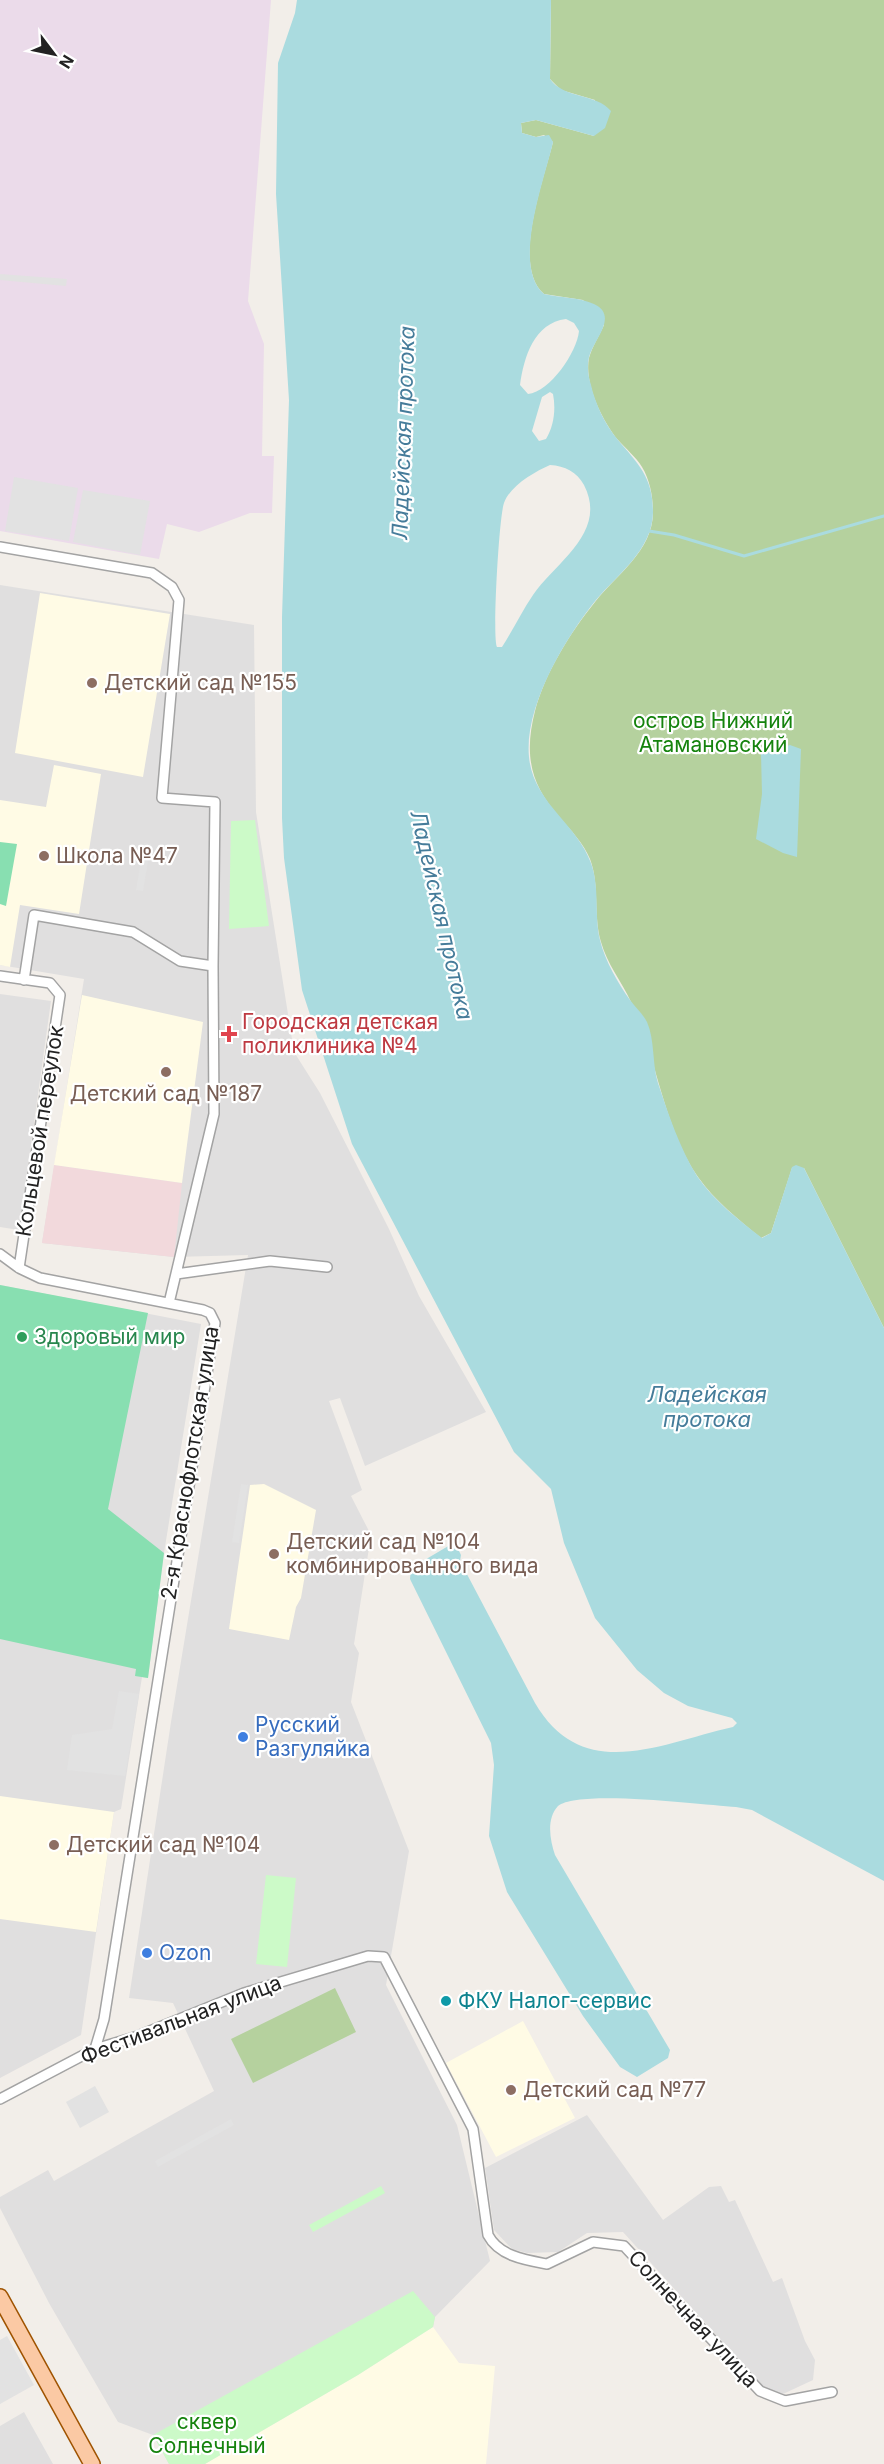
<svg xmlns="http://www.w3.org/2000/svg" width="884" height="2464" font-family="Inter,sans-serif">
  <style>
    .residential { fill: #e0dfdf }
    .commercial { fill: #f2d9dc }
    .industrial { fill: #ebdbea }
    .education { fill: #fffbe5 }
    .forest { fill: #b5d19e }
    .park { fill: #ccfac8 }
    .pitch { fill: #88dfb1 }
    .parking { fill: #e2e2e2 }
    .water { fill: #aadbdf; fill-rule: evenodd }
    .lines { fill: none; stroke-linecap: round; stroke-linejoin: round }
    .stream { stroke: #aadbdf; stroke-width: 3 }
    .minor-casing { stroke: #a3a3a3; stroke-width: 12 }
    .primary-casing { stroke: #9f5301; stroke-width: 18 }
    .minor { stroke: #fff; stroke-width: 9 }
    .primary { stroke: #fbc9a4; stroke-width: 15 }
    .education-dot { fill: #8d6e63; stroke: #fff; stroke-width: 2 }
    .health-dot { fill: #e0444e; stroke: #fff; stroke-width: 2 }
    .leisure-dot { fill: #2e9e5b; stroke: #fff; stroke-width: 2 }
    .shop-dot { fill: #3f7fe0; stroke: #fff; stroke-width: 2 }
    .culture-dot { fill: #0f9aa8; stroke: #fff; stroke-width: 2 }
    .labels { text-anchor: middle; stroke-width: 4.5; stroke-linejoin: round; paint-order: stroke }
    .education-label { font-size: 21px; fill: #785e54; stroke: #fff; text-anchor: start }
    .park-label { font-size: 21px; fill: #15830d; stroke: #fff }
    .health-label { font-size: 21px; fill: #be3a42; stroke: #fff; text-anchor: start }
    .street-label { font-size: 21px; fill: #222; stroke: #fff }
    .leisure-label { font-size: 21px; fill: #27864d; stroke: #fff; text-anchor: start }
    .shop-label { font-size: 21px; fill: #366cbe; stroke: #fff; text-anchor: start }
    .culture-label { font-size: 21px; fill: #0d838f; stroke: #fff; text-anchor: start }
    .water-label { font-size: 22px; font-style: italic; fill: #457c9a; stroke: #fff }
  </style>
  <rect width="100%" height="100%" fill="#f2eee9"/>
  <path class="residential" d="M0 585 254 625 256 812 294 1052 320 1093 389 1229 419 1296 486 1412 365 1466 340 1398 329 1401 362 1490 351 1496 371 1535 354 1644 359 1653 351 1702 409 1851 386 1985 457 2125 490 2261 435 2317 433 2327 169 2464 153 2435 118 2422 49 2303 0 2208V2197L48 2170 54 2181 214 2091 173 2003 129 1998 171 1722 248 1255 174 1257 42 1243 84 979 0 965Z
    M0 994 51 1001 19 1230 0 1227Z
    M0 1285 201 1324 164 1553 148 1678 142 1677 121 1809 114 1812 81 2035 0 2078Z
    M587 2115 663 2220 709 2187 721 2186 729 2202 735 2200 773 2282 782 2278 805 2341 815 2360 813 2380 783 2394 764 2388 623 2232 587 2233 558 2252 527 2253 512 2249 494 2230 485 2168Z
    M24 2412 53 2464H0V2426Z"/>
  <path class="commercial" d="M54 1165 182 1183 174 1257 42 1243Z"/>
  <path class="industrial" d="M0 0H271L248 301 264 344 262 456H274L272 513H250L199 532 167 524 159 559 0 531Z"/>
  <path class="education" d="M40 593 170 614 143 777 15 753Z
    M54 765 101 774 79 914 20 905 10 967 0 965V800L46 807Z
    M82 995 203 1022 182 1183 54 1165Z
    M264 1484 316 1510 301 1598 296 1607 289 1640 229 1629 250 1485Z
    M0 1796 114 1812 96 1932 0 1919Z
    M523 2021 575 2118 496 2157 446 2063Z
    M433 2327 459 2363 495 2366 486 2464H205L358 2375Z"/>
  <path class="forest" d="M551 0H884V1328L804 1168H792L771 1233 761 1238C739 1220 715 1201 698 1177 663 1127 657 1057 631 1002 622 982 607 964 601 942 593 915 600 885 590 859 584 844 570 829 559 817 530 784 524 754 535 711 545 673 570 633 595 602 616 575 653 551 653 512 653 497 650 480 642 467 636 457 626 449 618 440 602 420 584 384 589 358 592 347 599 336 604 325L583 300 544 294C511 266 544 179 553 142L544 135 536 137 522 133 521 123 536 120 594 136 595 100 561 90 550 79Z
    M335 1988 356 2032 253 2083 231 2039Z"/>
  <path class="park" d="M255 820 269 926 229 929 231 821Z
    M266 1875 296 1878 287 1967 256 1964Z
    M381 2186 385 2193 313 2232 309 2225Z
    M413 2291 435 2317 433 2327 358 2375 205 2464H169L153 2435Z"/>
  <path class="pitch" d="M0 842 17 844 6 906 0 904Z
    M0 1285 148 1313 108 1509 164 1553 148 1678 135 1676 136 1669 0 1639Z"/>
  <path class="parking" d="M0 274 67 279 66 286 0 280Z
    M14 477 78 488 69 541 5 531Z
    M83 490 150 501 140 555 73 542Z
    M144 843 151 844 143 891 136 890Z
    M241 1484 248 1485 239 1543 232 1542Z
    M119 1691 139 1694 125 1776 67 1770 72 1735 112 1729Z
    M95 2086 109 2112 80 2128 66 2102Z
    M231 2119 234 2125 158 2167 155 2161Z
    M7 2336 34 2385 0 2404V2340Z"/>
  <path class="water" d="M297 0H551L550 79C564 99 596 93 611 111L605 128 594 136 536 120 521 123 522 133 536 137 549 135 553 142C545 179 511 266 544 294 561 298 578 297 594 304 619 316 594 339 589 357 587 366 588 376 591 385 595 403 605 425 618 440 639 465 653 477 653 513 652 550 618 574 596 600 565 638 524 707 529 757 533 802 577 824 591 863 600 888 594 914 600 940 605 961 618 983 630 1000 636 1008 643 1014 647 1022 655 1040 652 1064 658 1083 668 1113 680 1149 697 1176 714 1201 739 1220 762 1238L771 1233 792 1167 796 1165 804 1168 884 1328V1881L752 1810 736 1807C704 1805 579 1789 558 1806 546 1819 550 1840 555 1855L670 2050 668 2058 637 2077 620 2067 583 2016 507 1892 489 1836 494 1765 491 1743 410 1579 411 1568 450 1545 457 1547 461 1555 460 1561 535 1703C583 1785 661 1743 733 1727L737 1723 732 1718 688 1706 664 1693 637 1670 595 1618 564 1543 551 1489 514 1452 352 1144 302 990 284 858 282 818V617L289 400 276 194 278 63 295 13ZM566 319 574 323 579 331C577 352 550 392 528 394L520 385C524 357 534 323 566 319ZM550 392 553 394C556 409 554 426 546 439L539 441 532 431 542 397ZM550 465C565 466 577 472 584 485 608 532 557 561 533 595 522 611 513 630 502 647H497C492 639 499 516 504 503 510 486 534 472 550 465Z
    M790 745 801 749 797 857 783 853 756 839 762 794 761 754Z"/>
  <g class="lines">
    <path class="stream" d="M649 531 674 535 744 556 884 516"/>
    <defs>
      <path id="minor" d="M0 547 152 573 172 587 179 600 162 798 215 802 213 966 214 1114 169 1303
        M0 976 50 983 60 995 19 1268
        M24 980 34 915 133 932 180 961 213 966
        M0 1254 19 1268 40 1278 203 1310 210 1313 215 1323 104 2019 95 2049
        M176 1274 270 1261 327 1267
        M0 2099 95 2049 135 2037 244 1993 368 1956 384 1957 473 2129 488 2235C499 2256 525 2260 547 2264L593 2242 624 2246 760 2391 785 2401 832 2392"/>
      <path id="primary" d="M0 2297 92 2464"/>
    </defs>
    <use href="#minor" class="minor-casing"/>
    <use href="#primary" class="primary-casing"/>
    <use href="#minor" class="minor"/>
    <use href="#primary" class="primary"/>
  </g>
  <g class="education-dot">
    <circle cx="92" cy="683" r="6"/>
    <circle cx="44" cy="856" r="6"/>
    <circle cx="166" cy="1072" r="6"/>
    <circle cx="274" cy="1554" r="6"/>
    <circle cx="54" cy="1845" r="6"/>
    <circle cx="511" cy="2090" r="6"/>
  </g>
  <path class="health-dot" d="M226 1025h6v6h6v6h-6v6h-6v-6h-6v-6h6z"/>
  <circle class="leisure-dot" cx="22" cy="1337" r="6"/>
  <g class="shop-dot">
    <circle cx="243" cy="1737" r="6"/>
    <circle cx="147" cy="1953" r="6"/>
  </g>
  <circle class="culture-dot" cx="446" cy="2001" r="6"/>
  <g class="labels">
    <g class="education-label">
      <text x="104" y="690">Детский сад №155</text>
      <text x="56" y="863">Школа №47</text>
      <text x="166" y="1101" text-anchor="middle">Детский сад №187</text>
      <text x="286" y="1549">Детский сад №104<tspan x="286" dy="24">комбинированного вида</tspan></text>
      <text x="66" y="1852">Детский сад №104</text>
      <text x="523" y="2097">Детский сад №77</text>
    </g>
    <g class="park-label">
      <text x="713" y="728">остров Нижний<tspan x="713" dy="24">Атамановский</tspan></text>
      <text x="207" y="2429">сквер<tspan x="207" dy="24">Солнечный</tspan></text>
    </g>
    <g class="health-label">
      <text x="242" y="1029">Городская детская<tspan x="242" dy="24">поликлиника №4</tspan></text>
    </g>
    <g class="street-label">
      <text transform="translate(40 1131) rotate(-81)" y="7">Кольцевой переулок</text>
      <text transform="translate(190 1463) rotate(-81)" y="7">2-я Краснофлотская улица</text>
      <text transform="translate(181 2020) rotate(-21)" y="7">Фестивальная улица</text>
      <text transform="translate(693 2319) rotate(47)" y="7">Солнечная улица</text>
    </g>
    <g class="leisure-label">
      <text x="34" y="1344">Здоровый мир</text>
    </g>
    <g class="shop-label">
      <text x="255" y="1732">Русский<tspan x="255" dy="24">Разгуляйка</tspan></text>
      <text x="159" y="1960">Ozon</text>
    </g>
    <g class="culture-label">
      <text x="458" y="2008">ФКУ Налог-сервис</text>
    </g>
    <g class="water-label">
      <text transform="translate(403 433) rotate(-88)" y="8">Ладейская протока</text>
      <text transform="translate(442 915) rotate(77)" y="8">Ладейская протока</text>
      <text x="707" y="1402">Ладейская<tspan x="707" dy="25">протока</tspan></text>
    </g>
  </g>
  <g transform="translate(54 54) rotate(122)" stroke="#ffffff" stroke-width="4.5" paint-order="stroke">
  <path d="M0-4.5L10 22L0 15L-10 22Z" fill="#222222"/>
  <text y="-9" font-size="16" font-weight="bold" text-anchor="middle" fill="#222222">N</text>
  </g>
</svg>
